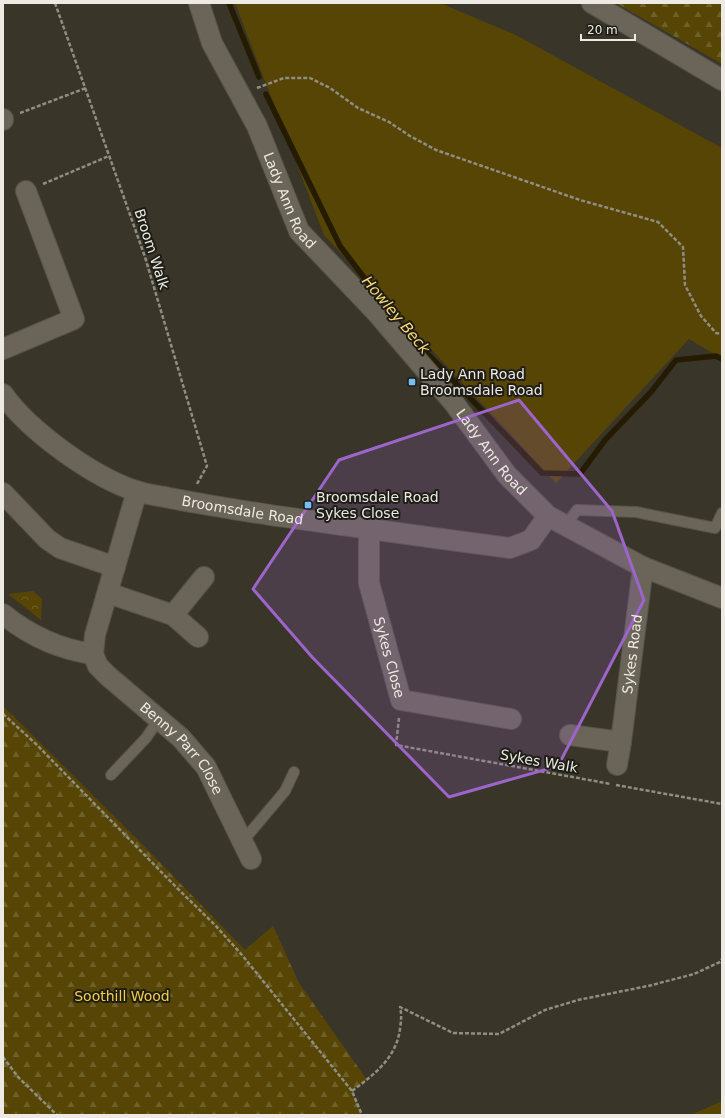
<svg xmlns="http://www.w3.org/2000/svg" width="725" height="1118" font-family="'DejaVu Sans',sans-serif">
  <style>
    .grass { fill: #564505 }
    .forest { fill: url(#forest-firs) }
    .park { fill: url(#park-crowns) }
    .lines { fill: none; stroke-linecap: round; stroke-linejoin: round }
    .stream { stroke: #251b00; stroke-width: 5.5 }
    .service-casing { stroke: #555248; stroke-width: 12 }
    .minor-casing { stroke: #555248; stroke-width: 22 }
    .path { stroke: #908d83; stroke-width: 2.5; stroke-dasharray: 4 2; stroke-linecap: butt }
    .service { stroke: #6a6558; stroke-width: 10 }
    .minor { stroke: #6a6558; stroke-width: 20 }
    .marked { fill: #9d65ca; fill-opacity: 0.2; stroke: #9d65ca; stroke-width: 3; stroke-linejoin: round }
    .poi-dot { fill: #74c0f6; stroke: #1e1d17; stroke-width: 1.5 }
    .labels { text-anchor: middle; stroke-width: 4; stroke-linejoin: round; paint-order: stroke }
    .street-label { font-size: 14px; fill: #eceae2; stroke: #1e1d17 }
    .poi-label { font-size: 14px; fill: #eceae2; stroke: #1e1d17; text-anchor: start }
    .park-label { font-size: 14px; fill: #f8ce41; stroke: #1e1d17 }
    .water-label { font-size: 15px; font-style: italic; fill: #fad974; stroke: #1e1d17 }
  </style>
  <defs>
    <pattern id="forest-firs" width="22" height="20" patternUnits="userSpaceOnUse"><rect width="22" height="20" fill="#564505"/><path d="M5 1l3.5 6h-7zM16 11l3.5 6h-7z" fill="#6e6029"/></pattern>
    <pattern id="park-crowns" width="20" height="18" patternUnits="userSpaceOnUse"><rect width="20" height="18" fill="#564505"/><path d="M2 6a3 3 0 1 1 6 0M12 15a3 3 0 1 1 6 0" fill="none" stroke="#6e6029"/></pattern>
  </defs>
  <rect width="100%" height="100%" fill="#393529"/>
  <path class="grass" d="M235 3H440L516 35 722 148V359L689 339 556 483 324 235Z
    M722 1101V1115H694L695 1113Z"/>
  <path class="forest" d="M616 3H722V64Z
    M3 706 141 843 245 950 273 926 299 983 367 1080 352 1091 362 1115H3Z"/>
  <path class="park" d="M33 591 42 599 41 620 8 594Z"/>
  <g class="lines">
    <path class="stream" d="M229 3 259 77
      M266 94 340 246 401 326 542 473 580 474 605 440 651 392 676 360 716 356 722 359"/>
    <defs>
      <path id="service" d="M565 526 577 510 636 512 715 528 722 513
        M111 775 146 738 159 719
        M243 841 285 791 294 772"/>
      <g id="minor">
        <path id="s1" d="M199 3 212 43 257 126 299 231 377 313 454 403 507 475 548 516 643 567 722 598"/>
        <path d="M592 3 722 80"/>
        <path d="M3 119V120"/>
        <path d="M3 349 74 319 26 191"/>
        <path id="s2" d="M3 394C29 431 93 477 136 491 148 495 162 496 175 499 206 505 238 510 270 515 350 526 430 538 510 548L531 540 548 516"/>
        <path d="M3 493 47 539 60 548 115 567"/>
        <path id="s3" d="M369 529V583L401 700 511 719"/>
        <path d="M108 593 173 615 204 577"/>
        <path id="s4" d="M3 614C30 636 58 649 93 654L98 666 108 676 181 738 206 767 251 859"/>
        <path d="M173 615 198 637"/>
        <path d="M93 654 95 635 137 491"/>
        <path d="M570 735 621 742"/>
        <path id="s5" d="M617 765 621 742 643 567"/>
      </g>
    </defs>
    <use href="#service" class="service-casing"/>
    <use href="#minor" class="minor-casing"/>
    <path class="path" d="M55 3 145 257 207 466 197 484
      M257 88 284 78H310L330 88 358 108 389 122 410 136 436 150 580 200 658 222 683 247 685 285 701 316 716 333 722 334
      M20 113 86 88
      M43 184 109 156
      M3 714 36 744 177 888 215 925 242 955 352 1091 362 1115
      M399 718 396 745 611 784
      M616 785 722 804
      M3 1057 18 1077 57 1115
      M352 1091C375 1074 396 1058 400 1029 401 1021 402 1015 400 1007L453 1033 499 1034 545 1010 578 1000 648 986 694 974 720 962 722 959"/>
    <use href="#service" class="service"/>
    <use href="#minor" class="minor"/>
  </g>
  <path class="marked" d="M519 400 612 511 644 600 558 766 449 797 312 657 253 589 339 460Z"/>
  <g class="poi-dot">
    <rect x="408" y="378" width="8" height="8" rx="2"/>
    <rect x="304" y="501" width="8" height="8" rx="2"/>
  </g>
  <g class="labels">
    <g class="street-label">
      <text dy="5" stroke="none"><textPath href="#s1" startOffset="218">Lady Ann Road</textPath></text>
      <text transform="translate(152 249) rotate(72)" y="5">Broom Walk</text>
      <text dy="5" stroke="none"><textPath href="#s1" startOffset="543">Lady Ann Road</textPath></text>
      <text dy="5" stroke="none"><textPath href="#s2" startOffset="275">Broomsdale Road</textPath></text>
      <text dy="5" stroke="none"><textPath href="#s5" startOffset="112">Sykes Road</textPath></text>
      <text dy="5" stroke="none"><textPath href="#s3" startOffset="131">Sykes Close</textPath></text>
      <text dy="5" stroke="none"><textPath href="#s4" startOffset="231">Benny Parr Close</textPath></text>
      <text transform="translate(539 761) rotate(10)" y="5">Sykes Walk</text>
    </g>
    <g class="poi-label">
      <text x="420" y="379">Lady Ann Road<tspan x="420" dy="16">Broomsdale Road</tspan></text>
      <text x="316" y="502">Broomsdale Road<tspan x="316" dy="16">Sykes Close</tspan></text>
    </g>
    <g class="park-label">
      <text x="122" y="1001">Soothill Wood</text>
    </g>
    <g class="water-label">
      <text transform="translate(396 315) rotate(50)" y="5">Howley Beck</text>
    </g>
  </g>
  <rect width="725" height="1118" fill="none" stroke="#eceae2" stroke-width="8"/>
  <path d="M581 34v6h54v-6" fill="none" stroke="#eceae2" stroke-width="2"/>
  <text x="587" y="34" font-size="12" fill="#eceae2" stroke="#1e1d17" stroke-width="3" paint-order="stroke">20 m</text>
</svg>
